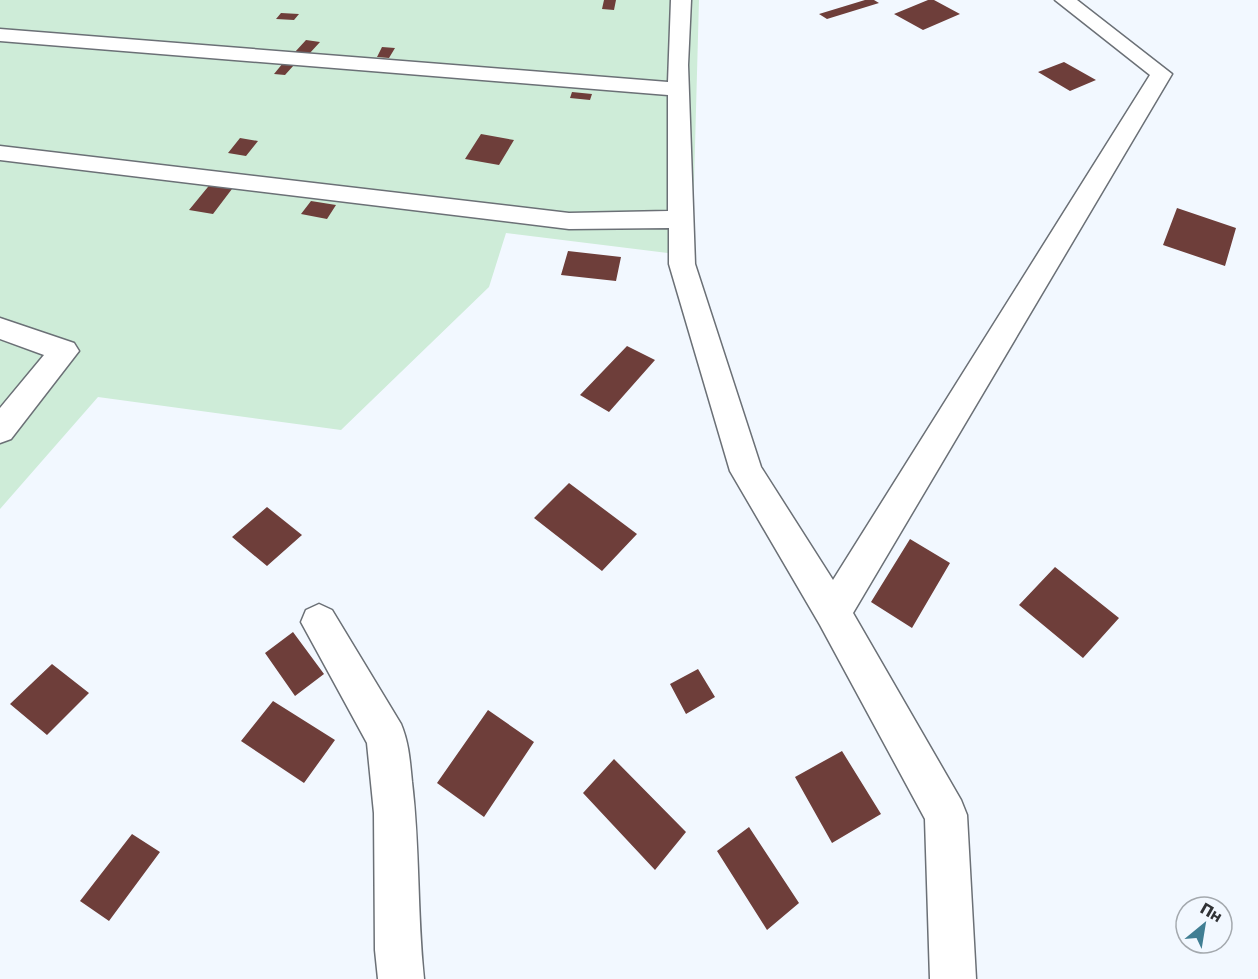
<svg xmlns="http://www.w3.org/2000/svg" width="1258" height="979" font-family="'Golos Text',sans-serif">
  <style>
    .green { fill: #ceecd8 }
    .building { fill: #6e3e3a }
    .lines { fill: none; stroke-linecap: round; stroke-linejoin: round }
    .minor-casing { stroke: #6b7076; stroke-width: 3 }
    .minor { fill: #fff; fill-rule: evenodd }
  </style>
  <rect width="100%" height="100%" fill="#f2f8ff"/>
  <path class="green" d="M0 0H699L692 256 506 233 489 287 341 430 98 397 0 509Z"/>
  <path class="building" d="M604 0H616L614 10 602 9Z
    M865 0H874L879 3 827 19 819 14Z
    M928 0H934L960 14 923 30 894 14Z
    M281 13 299 14 294 20 276 19Z
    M306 40 320 42 309 54 295 52Z
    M382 47 395 48 389 58 377 57Z
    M1064 62 1096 80 1070 91 1038 72Z
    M283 63 294 65 285 75 274 74Z
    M572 92 592 94 590 100 570 98Z
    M481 134 514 140 499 165 465 159Z
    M240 138 258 141 246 156 228 153Z
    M212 182 235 185 213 214 189 210Z
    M311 201 336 205 327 219 301 214Z
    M1177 208 1236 228 1225 266 1163 245Z
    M568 251 621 257 616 281 561 275Z
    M627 346 655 360 609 412 580 395Z
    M569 483 637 534 602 571 534 518Z
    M267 507 302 535 267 566 232 537Z
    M910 539 950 563 912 628 871 602Z
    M1055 567 1119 618 1083 658 1019 605Z
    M293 632 324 674 295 696 265 653Z
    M52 664 89 693 47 735 10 704Z
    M698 669 715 697 686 714 670 684Z
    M273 701 335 740 304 783 241 741Z
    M488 710 534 742 484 817 437 783Z
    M842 751 881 814 832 843 795 777Z
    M614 759 686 832 655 870 583 793Z
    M749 827 799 903 767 930 717 851Z
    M132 834 160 852 109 921 80 901Z"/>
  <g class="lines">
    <defs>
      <path id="minor" d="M671 0H691L688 65 695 264 761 467 833 580 1150 75 1055 0H1077L1172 74 853 613 961 800 967 815 976 979H930L925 819 820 625 730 471 669 264V228L569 229 0 160V146L569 213 668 211V95L0 41V29L668 82Z
        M0 318 74 343 79 351 11 439 0 443V408L44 355 0 339Z
        M319 604 332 610 401 724C409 743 410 762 412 782 420 847 417 914 424 979H378L375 950 374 813 367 743 301 622 306 610Z"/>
    </defs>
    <use href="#minor" class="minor-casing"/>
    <use href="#minor" class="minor"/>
  </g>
  <g transform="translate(1204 925) rotate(30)"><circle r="28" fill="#f2f8ff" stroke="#a4a9ae" stroke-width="1.5"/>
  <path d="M0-4.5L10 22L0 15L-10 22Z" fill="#407e93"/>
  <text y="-9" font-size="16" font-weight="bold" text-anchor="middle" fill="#303235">Пн</text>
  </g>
</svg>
